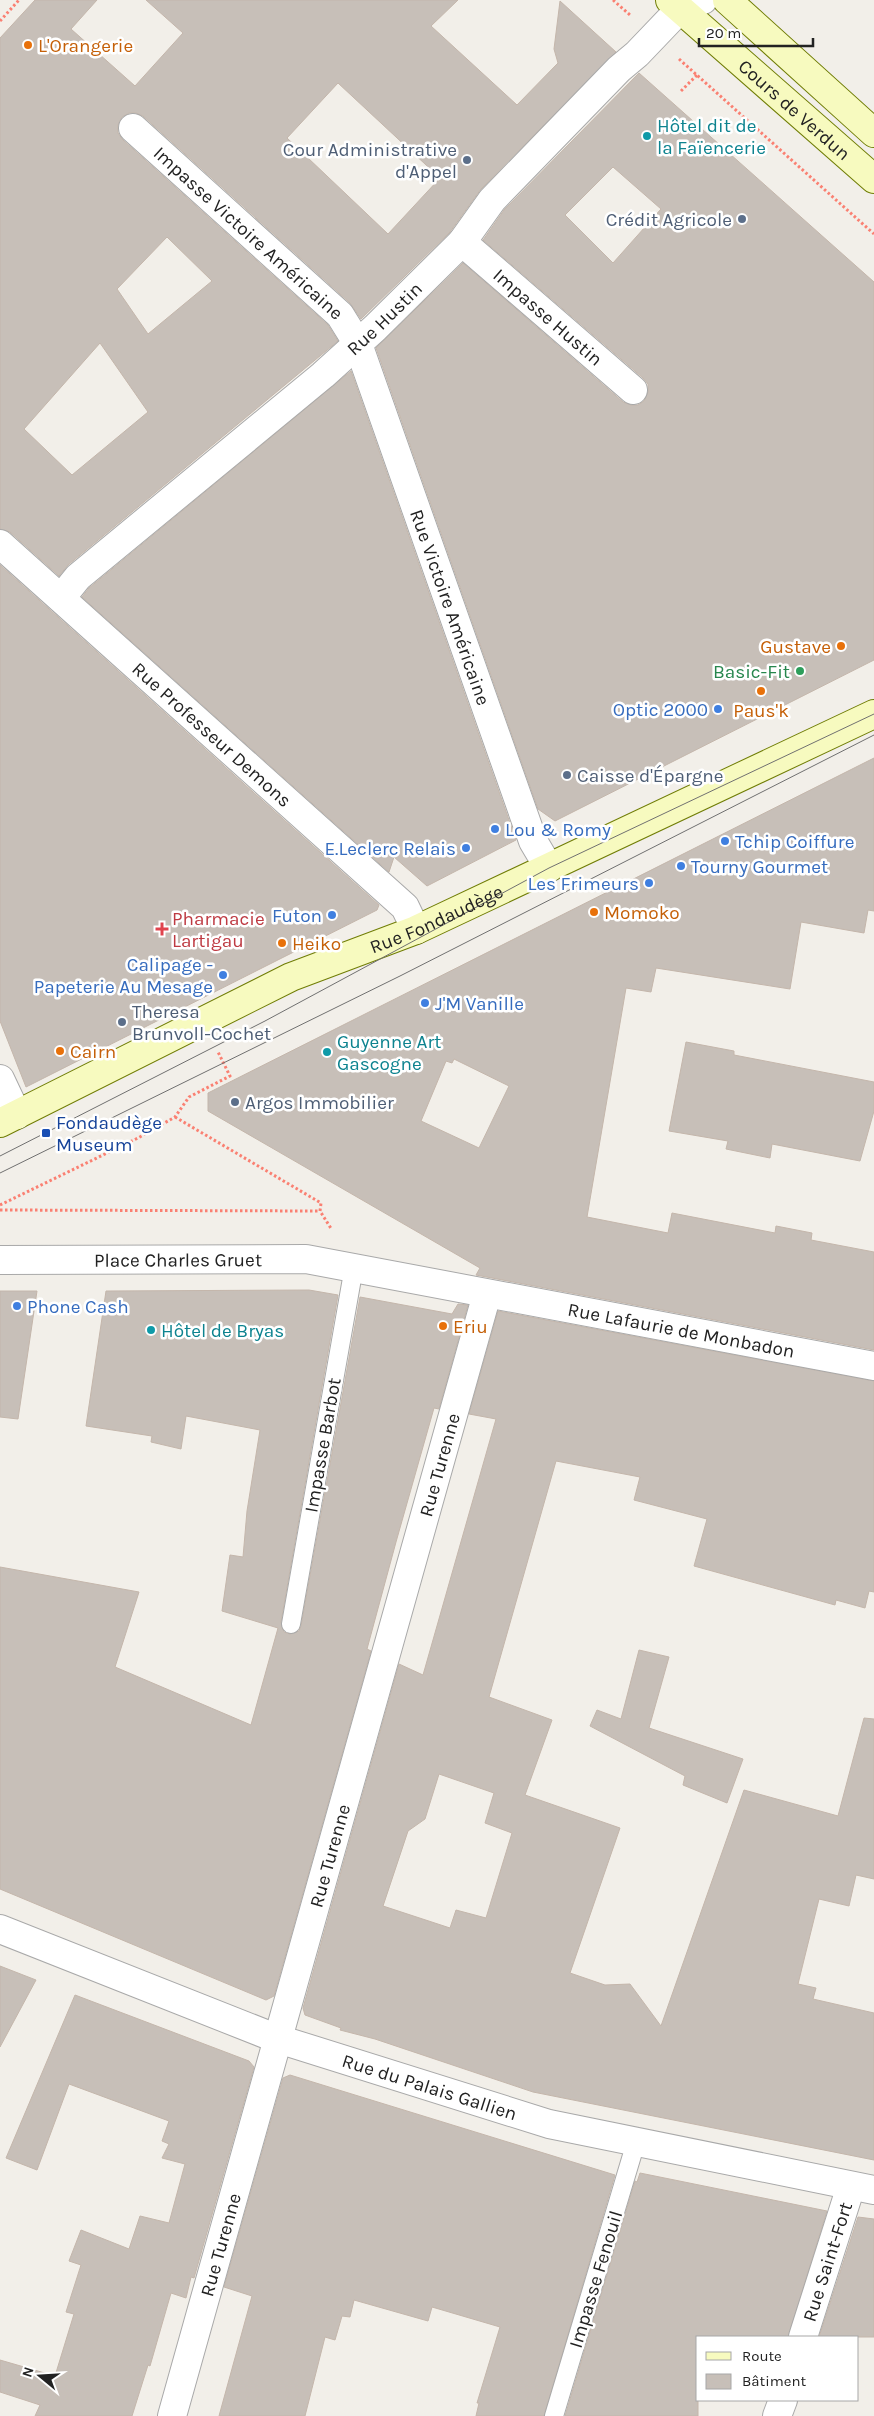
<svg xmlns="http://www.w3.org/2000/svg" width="874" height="2416" font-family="Karla,sans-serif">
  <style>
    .building { fill: #c7bfb8; stroke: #c4b6ab; fill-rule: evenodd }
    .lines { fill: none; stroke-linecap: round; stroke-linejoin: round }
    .service-casing { stroke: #a9a9a9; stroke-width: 20 }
    .minor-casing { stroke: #a9a9a9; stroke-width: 30 }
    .tertiary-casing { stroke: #a9a9a9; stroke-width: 30 }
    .secondary-casing { stroke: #707d05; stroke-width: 30 }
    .path { stroke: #fa8072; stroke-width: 3; stroke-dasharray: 2.5 2.5; stroke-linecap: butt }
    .service { stroke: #fff; stroke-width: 18 }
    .minor { stroke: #fff; stroke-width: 28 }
    .tertiary { stroke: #fff; stroke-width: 28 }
    .secondary { stroke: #f7fabf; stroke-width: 28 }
    .tram { stroke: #707070; stroke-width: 1 }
    .food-dot { fill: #e8710a; stroke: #fff; stroke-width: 2 }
    .culture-dot { fill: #0f9aa8; stroke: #fff; stroke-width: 2 }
    .service-dot { fill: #5c6f8a; stroke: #fff; stroke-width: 2 }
    .leisure-dot { fill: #2e9e5b; stroke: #fff; stroke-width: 2 }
    .shop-dot { fill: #3f7fe0; stroke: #fff; stroke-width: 2 }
    .health-dot { fill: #e0444e; stroke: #fff; stroke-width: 2 }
    .transit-dot { fill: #1a4fb4; stroke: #fff; stroke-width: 2 }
    .labels { text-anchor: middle; stroke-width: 5; stroke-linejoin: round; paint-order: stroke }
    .food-label { font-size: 19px; fill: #c56008; stroke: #fff; text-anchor: start }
    .street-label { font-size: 19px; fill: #222; stroke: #fff }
    .culture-label { font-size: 19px; fill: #0d838f; stroke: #fff; text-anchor: start }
    .service-label { font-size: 19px; fill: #4e5e75; stroke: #fff; text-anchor: start }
    .leisure-label { font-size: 19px; fill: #27864d; stroke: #fff; text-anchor: end }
    .shop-label { font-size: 19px; fill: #366cbe; stroke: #fff; text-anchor: end }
    .health-label { font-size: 19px; fill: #be3a42; stroke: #fff; text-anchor: start }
    .transit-label { font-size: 19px; fill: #164399; stroke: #fff; text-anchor: start }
  </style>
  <rect width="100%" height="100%" fill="#f2efe9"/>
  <path class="building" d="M35 0H97L71 29 135 86 183 33 146 0H458L431 26 517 105 558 63 554 49 560 1 616 52 481 189 450 232 361 319 350 303 143 116 136 113H129L122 117 118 125V133L123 140 328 325 338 341 68 565 59 576 10 532 0 529V38ZM338 83 440 178 388 234 287 138ZM167 237 212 281 148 334 117 289ZM100 343 148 412 72 475 24 429Z
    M639 73 874 282V660L555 821 538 809 376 348 463 263 623 402 631 405H638L644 401 648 392V384L643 378 483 240 504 210ZM613 167 661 209 613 263 565 215Z
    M351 371 516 840 427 886 394 857 389 872 82 597 89 588Z
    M0 565 379 905 377 910 26 1087 0 1021Z
    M874 758V911L868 910 864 933 801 922 790 989 656 968 651 992 626 988 587 1217 668 1233 672 1213 775 1233 776 1226 812 1233 811 1240 874 1252V1350L476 1275 480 1268 208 1111V1093ZM454 1059 509 1086 479 1148 421 1121 446 1061 452 1063Z
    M686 1042 734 1051V1055L874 1082V1111L860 1161 772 1144 770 1158 726 1149 728 1141 669 1131Z
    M309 1290 338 1295 281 1622 284 1632 290 1634 299 1631 301 1626 360 1297 452 1314 458 1304 468 1305 439 1409 434 1408 396 1542 367 1649 371 1651 274 1996 266 2000 0 1889V1567L139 1592 115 1667 251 1725 278 1628 222 1611 230 1555 243 1557 247 1511 260 1430 186 1416 181 1449 151 1442 152 1436 86 1426 106 1291Z
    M0 1291H37L18 1419 0 1417Z
    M498 1311 874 1381V1592L869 1591 865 1608 836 1600 835 1605 694 1566 707 1519 634 1500 640 1477 556 1461 489 1697 552 1720 525 1795 620 1828 570 1973 605 1985 630 1984 661 2026 744 1790 838 1816 864 1718 874 1719V1879L856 1875 849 1906 819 1899 798 1984 816 1988 813 1999 874 2013V2160L533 2092 375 2039 340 2030 341 2028 305 2015 303 2008 399 1664 423 1675 496 1419 469 1414ZM439 1774 494 1793 485 1823 512 1833 486 1918 456 1910 450 1928 383 1906 408 1831 425 1819Z
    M639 1650 669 1657 649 1728 743 1759 727 1803 683 1785 685 1776 590 1726 597 1710 621 1719Z
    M0 1966 36 1980 0 2047Z
    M75 1995 249 2061 254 2067 194 2278 191 2277 186 2298 171 2293 150 2366 148 2365 132 2416H35L40 2405 0 2392V2360L55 2376 74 2314 66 2312 81 2265 69 2261 81 2230 129 2249 140 2216 169 2223 185 2164 162 2158 169 2144 162 2141 169 2121 69 2084 37 2170 6 2158Z
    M290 2075 615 2175 544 2416H476L479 2403H477L500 2327 432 2307 428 2321 354 2300 350 2317 342 2316 335 2340 325 2337 305 2416H219L252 2296 224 2287 283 2078Z
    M640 2173 827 2211 788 2337H698V2416H565L635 2181 637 2182Z
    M858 2217 874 2219V2337H819Z"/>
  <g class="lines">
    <defs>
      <path id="service" d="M291 1624 354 1267
        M554 2416 636 2142"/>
      <g id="minor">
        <path id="s1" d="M133 128 340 315 358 344 533 841 549 868"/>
        <path id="s2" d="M462 242 633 390"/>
        <path id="s3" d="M0 544 405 907 416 930"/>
        <path id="s4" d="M61 598 78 577 323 375 375 328 462 242 492 200 619 69 637 54 680 9 703 0"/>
        <path d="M0 1079 17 1115"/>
        <path id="s5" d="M0 1929 278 2039 549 2124 874 2190"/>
        <path id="s6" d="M803 2337 851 2186"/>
        <path d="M777 2416 783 2400"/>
      </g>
      <g id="tertiary">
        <path id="s7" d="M0 1260 306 1259 874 1366"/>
        <path id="s8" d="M172 2416 487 1294"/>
      </g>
      <g id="secondary">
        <path id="s9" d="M670 0 874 179"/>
        <path d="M727 0 874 133"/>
        <path id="s10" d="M0 1123 291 977 416 930 874 714"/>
      </g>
    </defs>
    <use href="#service" class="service-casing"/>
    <use href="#minor" class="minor-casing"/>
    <use href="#tertiary" class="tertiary-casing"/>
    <use href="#secondary" class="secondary-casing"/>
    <path class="path" d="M613 0 630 15
      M0 21 19 0
      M679 59 874 234
      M681 91 698 74
      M175 1117 321 1203 320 1211 332 1230
      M0 1205 138 1138 175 1117 189 1097 230 1076 218 1052
      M0 1210 320 1211"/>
    <use href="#service" class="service"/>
    <use href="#minor" class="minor"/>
    <use href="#tertiary" class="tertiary"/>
    <use href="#secondary" class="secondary"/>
    <path class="tram" d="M0 1156 265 1021 549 868 874 714
      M0 1173 400 976 874 735"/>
  </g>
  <g class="food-dot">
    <circle cx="28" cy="45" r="5"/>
    <circle cx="841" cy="646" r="5"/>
    <circle cx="761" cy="691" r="5"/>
    <circle cx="594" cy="912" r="5"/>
    <circle cx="282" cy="943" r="5"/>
    <circle cx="60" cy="1051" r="5"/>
    <circle cx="443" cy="1326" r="5"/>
  </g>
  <g class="culture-dot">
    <circle cx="647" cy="136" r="5"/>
    <circle cx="327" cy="1052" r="5"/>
    <circle cx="151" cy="1330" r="5"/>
  </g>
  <g class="service-dot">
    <circle cx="467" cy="160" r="5"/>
    <circle cx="742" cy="219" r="5"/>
    <circle cx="567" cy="775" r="5"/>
    <circle cx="122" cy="1022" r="5"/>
    <circle cx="235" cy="1102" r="5"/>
  </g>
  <circle class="leisure-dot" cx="800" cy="671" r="5"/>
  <g class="shop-dot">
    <circle cx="718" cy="709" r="5"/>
    <circle cx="495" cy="829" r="5"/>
    <circle cx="725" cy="841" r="5"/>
    <circle cx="466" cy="848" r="5"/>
    <circle cx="681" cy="866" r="5"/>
    <circle cx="649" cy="883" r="5"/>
    <circle cx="332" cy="915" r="5"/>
    <circle cx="223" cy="975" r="5"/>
    <circle cx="425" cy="1003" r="5"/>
    <circle cx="17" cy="1306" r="5"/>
  </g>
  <path class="health-dot" d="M159.5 921.5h5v5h5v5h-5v5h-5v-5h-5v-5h5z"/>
  <rect class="transit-dot" x="41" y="1128" width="10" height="10" rx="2.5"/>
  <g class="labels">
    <g class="food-label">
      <text x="38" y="52">L'Orangerie</text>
      <text x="831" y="653" text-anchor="end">Gustave</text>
      <text x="761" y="717" text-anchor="middle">Paus'k</text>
      <text x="604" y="919">Momoko</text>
      <text x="292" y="950">Heiko</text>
      <text x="70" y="1058">Cairn</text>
      <text x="453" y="1333">Eriu</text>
    </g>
    <g class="street-label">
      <text dy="7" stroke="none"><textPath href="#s9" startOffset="166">Cours de Verdun</textPath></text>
      <text dy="7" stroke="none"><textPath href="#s1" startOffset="156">Impasse Victoire Américaine</textPath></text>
      <text dy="7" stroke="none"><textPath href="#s2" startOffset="114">Impasse Hustin</textPath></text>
      <text dy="7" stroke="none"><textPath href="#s4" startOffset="428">Rue Hustin</textPath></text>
      <text dy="7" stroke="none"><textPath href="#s1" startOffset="592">Rue Victoire Américaine</textPath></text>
      <text dy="7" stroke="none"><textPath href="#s3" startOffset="285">Rue Professeur Demons</textPath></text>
      <text dy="7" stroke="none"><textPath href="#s10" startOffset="482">Rue Fondaudège</textPath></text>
      <text dy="7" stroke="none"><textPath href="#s7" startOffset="178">Place Charles Gruet</textPath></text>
      <text dy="7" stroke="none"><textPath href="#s7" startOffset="688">Rue Lafaurie de Monbadon</textPath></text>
      <text transform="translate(322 1445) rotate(-80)" y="7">Impasse Barbot</text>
      <text dy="7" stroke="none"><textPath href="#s8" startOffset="988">Rue Turenne</textPath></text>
      <text dy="7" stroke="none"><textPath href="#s8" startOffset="582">Rue Turenne</textPath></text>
      <text dy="7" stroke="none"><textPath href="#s5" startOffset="458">Rue du Palais Gallien</textPath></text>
      <text dy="7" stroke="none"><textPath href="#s8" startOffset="178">Rue Turenne</textPath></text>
      <text dy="7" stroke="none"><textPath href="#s6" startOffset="79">Rue Saint-Fort</textPath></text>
      <text transform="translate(595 2279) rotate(-73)" y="7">Impasse Fenouil</text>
    </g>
    <g class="culture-label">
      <text x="657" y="132">Hôtel dit de<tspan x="657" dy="22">la Faïencerie</tspan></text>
      <text x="337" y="1048">Guyenne Art<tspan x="337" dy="22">Gascogne</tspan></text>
      <text x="161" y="1337">Hôtel de Bryas</text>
    </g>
    <g class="service-label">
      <text x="457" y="156" text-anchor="end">Cour Administrative<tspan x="457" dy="22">d'Appel</tspan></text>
      <text x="732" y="226" text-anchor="end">Crédit Agricole</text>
      <text x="577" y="782">Caisse d'Épargne</text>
      <text x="132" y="1018">Theresa<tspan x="132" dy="22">Brunvoll-Cochet</tspan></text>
      <text x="245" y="1109">Argos Immobilier</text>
    </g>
    <g class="leisure-label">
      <text x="790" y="678">Basic-Fit</text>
    </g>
    <g class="shop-label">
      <text x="708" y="716">Optic 2000</text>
      <text x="505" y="836" text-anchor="start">Lou &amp; Romy</text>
      <text x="735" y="848" text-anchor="start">Tchip Coiffure</text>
      <text x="456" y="855">E.Leclerc Relais</text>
      <text x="691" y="873" text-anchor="start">Tourny Gourmet</text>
      <text x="639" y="890">Les Frimeurs</text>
      <text x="322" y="922">Futon</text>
      <text x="213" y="971">Calipage -<tspan x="213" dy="22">Papeterie Au Mesage</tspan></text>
      <text x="435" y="1010" text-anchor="start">J'M Vanille</text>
      <text x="27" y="1313" text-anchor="start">Phone Cash</text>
    </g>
    <g class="health-label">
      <text x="172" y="925">Pharmacie<tspan x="172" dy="22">Lartigau</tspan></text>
    </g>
    <g class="transit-label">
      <text x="56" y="1129">Fondaudège<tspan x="56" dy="22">Museum</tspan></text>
    </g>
  </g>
  <rect x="696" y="2336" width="162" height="65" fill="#ffffff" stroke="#a7a7a7"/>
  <rect x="706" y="2352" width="25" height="8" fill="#f7fabf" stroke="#a7a7a7"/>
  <text x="742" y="2361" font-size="15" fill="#222222">Route</text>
  <rect x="706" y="2374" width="25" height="15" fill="#c7bfb8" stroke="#a7a7a7"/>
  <text x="742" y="2386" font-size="15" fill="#222222">Bâtiment</text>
  <g transform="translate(40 2376) rotate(288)" stroke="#ffffff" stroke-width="4" paint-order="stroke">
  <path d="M0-4L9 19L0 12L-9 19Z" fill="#222222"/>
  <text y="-8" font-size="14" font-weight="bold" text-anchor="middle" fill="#222222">N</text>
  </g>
  <path d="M699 38v8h114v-8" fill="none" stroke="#222222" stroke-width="2.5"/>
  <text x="706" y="38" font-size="15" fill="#222222" stroke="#ffffff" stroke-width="4" paint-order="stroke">20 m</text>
</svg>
